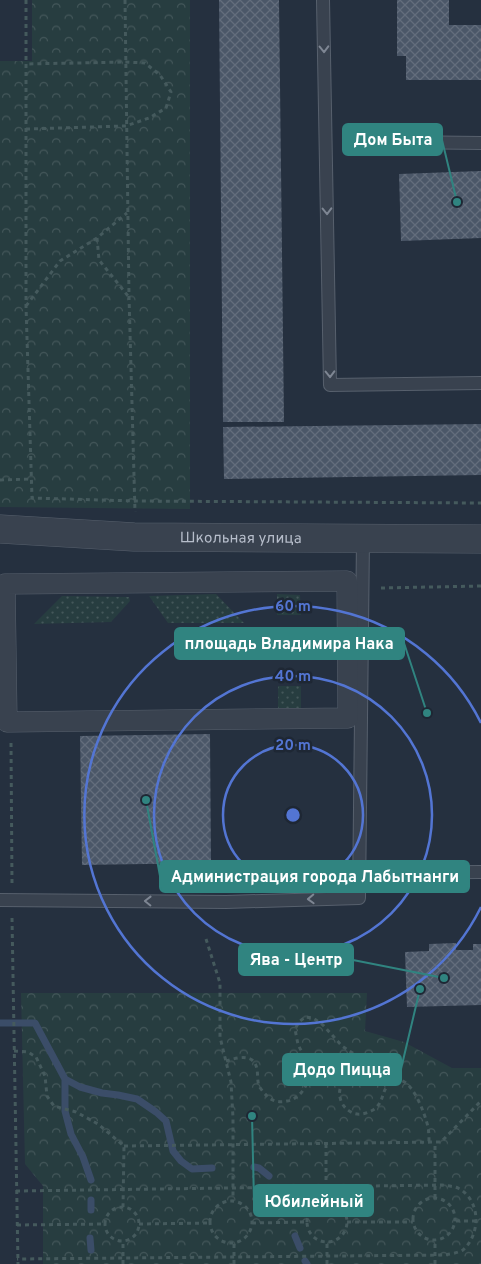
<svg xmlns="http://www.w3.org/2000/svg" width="481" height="1264" font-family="Overpass,sans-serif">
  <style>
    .grass { fill: url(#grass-dots) }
    .forest { fill: url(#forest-crowns) }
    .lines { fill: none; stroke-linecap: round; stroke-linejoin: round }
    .stream { stroke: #3b4d68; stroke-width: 7 }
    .building { fill: url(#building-cross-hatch) }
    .service-casing { stroke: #57606d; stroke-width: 14 }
    .pedestrian-casing { stroke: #57606d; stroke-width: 21 }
    .tertiary-casing { stroke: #57606d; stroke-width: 29 }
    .path { stroke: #455a5d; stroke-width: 3; stroke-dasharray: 4 4; stroke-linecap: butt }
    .service { stroke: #39424f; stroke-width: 12 }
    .pedestrian { stroke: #39424f; stroke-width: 20 }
    .tertiary { stroke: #39424f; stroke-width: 28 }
    .oneway { stroke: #7e8693 }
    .ring { fill: none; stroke: #5375d3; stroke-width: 2.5 }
    .labels { text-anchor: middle; stroke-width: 5; stroke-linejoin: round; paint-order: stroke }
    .street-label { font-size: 15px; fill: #b6bdca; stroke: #1e2734 }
    .centre { fill: #5375d3; stroke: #1e2734; stroke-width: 2.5 }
    .ring-label { font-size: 15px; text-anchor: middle; font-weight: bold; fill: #5375d3; stroke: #1e2734; stroke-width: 5; stroke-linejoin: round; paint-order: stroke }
    .leader { fill: none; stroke: #308480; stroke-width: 2 }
    .callout-dot { fill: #308480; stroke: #1e2734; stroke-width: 2 }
    .callout { fill: #308480; stroke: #308480; stroke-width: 2 }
    .callout-label { font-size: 16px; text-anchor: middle; font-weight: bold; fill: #fff }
  </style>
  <defs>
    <pattern id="grass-dots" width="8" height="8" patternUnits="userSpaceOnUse" patternTransform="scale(1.25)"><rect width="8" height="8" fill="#273d40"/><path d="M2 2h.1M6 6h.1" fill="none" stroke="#44575a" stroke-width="1.8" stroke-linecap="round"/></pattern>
    <pattern id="forest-crowns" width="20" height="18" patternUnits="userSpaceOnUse" patternTransform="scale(1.25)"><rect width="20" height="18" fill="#273d40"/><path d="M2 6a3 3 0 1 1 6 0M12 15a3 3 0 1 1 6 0" fill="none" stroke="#44575a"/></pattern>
    <pattern id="building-cross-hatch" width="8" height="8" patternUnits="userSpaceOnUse" patternTransform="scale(1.25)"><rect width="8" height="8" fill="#4b5768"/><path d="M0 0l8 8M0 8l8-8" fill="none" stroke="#636d7c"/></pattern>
  </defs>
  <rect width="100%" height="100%" fill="#25303f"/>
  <path class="grass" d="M216 594 244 623H168L149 596Z
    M277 594 300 595 301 615H277Z
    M62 596 129 597 130 601 111 622 34 624Z
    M278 686H301V708H278Z"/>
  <path class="forest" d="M32 0H190V509L0 507V61H32Z
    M21 993H367L365 1031 404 1042 452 1068H481V1264H43V1186L25 1164Z"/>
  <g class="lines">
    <path class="stream" d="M0 1023H35L65 1079V1111L71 1134 83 1157 91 1180
      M65 1079 80 1087 102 1093 118 1095 137 1099 156 1112 166 1121 173 1151 181 1161 192 1169 212 1168
      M254 1167 259 1168 269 1176
      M278 1197 283 1208
      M91 1200V1210
      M295 1236 300 1248
      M90 1238 91 1250
      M305 1261 307 1264"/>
  </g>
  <path class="building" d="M219 0H279L284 422H223Z
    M397 0H449V25H481V80H406V56H397Z
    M481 171V238L401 241 399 174Z
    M481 424V475L224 479 223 427Z
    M210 734 211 863 82 865 80 736Z
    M456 943V950H473V944H481V1005L407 1007 405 952 429 951V944Z"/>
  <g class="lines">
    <defs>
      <path id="service" d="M323 0 330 385 481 383
        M397 142 481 143
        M360 873 481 872
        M0 900 226 902 359 898 363 539"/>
      <path id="pedestrian" d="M347 581 348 718 7 722 5 584Z"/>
      <g id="tertiary">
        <path id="s1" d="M0 529 134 537 481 539"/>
      </g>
    </defs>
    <use href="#service" class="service-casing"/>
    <use href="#pedestrian" class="pedestrian-casing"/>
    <use href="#tertiary" class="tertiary-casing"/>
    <path class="path" d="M26 0V306L32 498 135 501 481 503
      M125 0 129 296 135 512
      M26 129 126 126 149 118 166 108 171 92 160 75 145 63 126 62 26 64
      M97 238 99 260 128 296
      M26 306 60 261 97 238 127 213
      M0 480 32 479
      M381 588 481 586
      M11 743 12 884
      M12 918 18 1264
      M206 939 220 983V1037L231 1082 233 1118V1201
      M14 1051 28 1052 36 1057 45 1076 47 1096 54 1106 76 1112 98 1124 124 1146 123 1207
      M226 1061C233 1059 245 1055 252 1060 260 1067 256 1077 259 1086 260 1088 264 1093 266 1095 271 1101 279 1103 287 1101 302 1099 312 1079 309 1065 307 1058 301 1052 298 1044 297 1040 296 1034 295 1029L299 1022 305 1017 313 1018 323 1025 342 1046 354 1054 359 1062C358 1064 358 1067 356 1069 349 1081 335 1083 341 1101 343 1106 346 1109 351 1112 357 1116 366 1114 373 1110 384 1103 381 1093 388 1085 391 1082 395 1080 399 1080 413 1081 425 1114 428 1127 429 1132 429 1137 429 1142
      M326 1144V1202
      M124 1146 441 1142 481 1101
      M16 1191 442 1185C447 1186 453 1186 458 1188 481 1200 481 1234 463 1250 458 1253 450 1254 444 1255L17 1259
      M413 1219a21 21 0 1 1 42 0a21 21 0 1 1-42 0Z
      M435 1198V1143
      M210 1222a21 21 0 1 1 42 0a21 21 0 1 1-42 0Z
      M307 1222a20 20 0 1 1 40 0a20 20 0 1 1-40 0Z
      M105 1224a17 17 0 1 1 34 0a17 17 0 1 1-34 0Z
      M456 1221H480
      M347 1222H413
      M252 1223 306 1222
      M139 1224 210 1223
      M17 1225 105 1224
      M234 1244V1264
      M123 1264V1242
      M327 1264V1242
      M435 1264V1241"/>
    <use href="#service" class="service"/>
    <use href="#pedestrian" class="pedestrian"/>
    <use href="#tertiary" class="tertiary"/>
  </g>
  <defs><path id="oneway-chevron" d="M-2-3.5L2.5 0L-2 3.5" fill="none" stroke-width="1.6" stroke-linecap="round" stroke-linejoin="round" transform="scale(1.25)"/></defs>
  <g class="oneway">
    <use href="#oneway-chevron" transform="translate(324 49) rotate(89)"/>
    <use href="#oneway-chevron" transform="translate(327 211) rotate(89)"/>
    <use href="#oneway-chevron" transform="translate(330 374) rotate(89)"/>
    <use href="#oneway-chevron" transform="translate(311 899) rotate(178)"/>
    <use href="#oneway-chevron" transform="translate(148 901) rotate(-179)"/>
  </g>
  <g class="ring">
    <circle cx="293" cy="815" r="70"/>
    <circle cx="293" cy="815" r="139"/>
    <path d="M481 907A209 209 0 1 1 481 723"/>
  </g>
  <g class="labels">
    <g class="street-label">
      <text dy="5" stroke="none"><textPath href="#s1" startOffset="241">Школьная улица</textPath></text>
    </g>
  </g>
  <circle cx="293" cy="815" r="8" class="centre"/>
  <g class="ring-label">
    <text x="293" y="611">60 m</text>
    <text x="293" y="681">40 m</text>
    <text x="293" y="750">20 m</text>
  </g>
  <path class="leader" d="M457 202L442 140M427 713L404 643M146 800L160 876M444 978L353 960M420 989L401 1069M252 1116L254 1201"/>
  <g class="callout-dot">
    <circle cx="457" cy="202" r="5"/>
    <circle cx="427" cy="713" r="5"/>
    <circle cx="146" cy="800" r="5"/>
    <circle cx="444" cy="978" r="5"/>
    <circle cx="420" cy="989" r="5"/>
    <circle cx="252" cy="1116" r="5"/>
  </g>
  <g class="callout">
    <rect x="343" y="124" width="99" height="31" rx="5"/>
    <rect x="175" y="628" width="229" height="31" rx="5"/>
    <rect x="160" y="861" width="309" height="31" rx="5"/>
    <rect x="239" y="944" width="114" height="31" rx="5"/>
    <rect x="283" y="1054" width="118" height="31" rx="5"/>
    <rect x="254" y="1185" width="119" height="31" rx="5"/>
  </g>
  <g class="callout-label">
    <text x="393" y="145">Дом Быта</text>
    <text x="289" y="649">площадь Владимира Нака</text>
    <text x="315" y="882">Администрация города Лабытнанги</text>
    <text x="296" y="965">Ява - Центр</text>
    <text x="342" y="1075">Додо Пицца</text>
    <text x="314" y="1207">Юбилейный</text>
  </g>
</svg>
